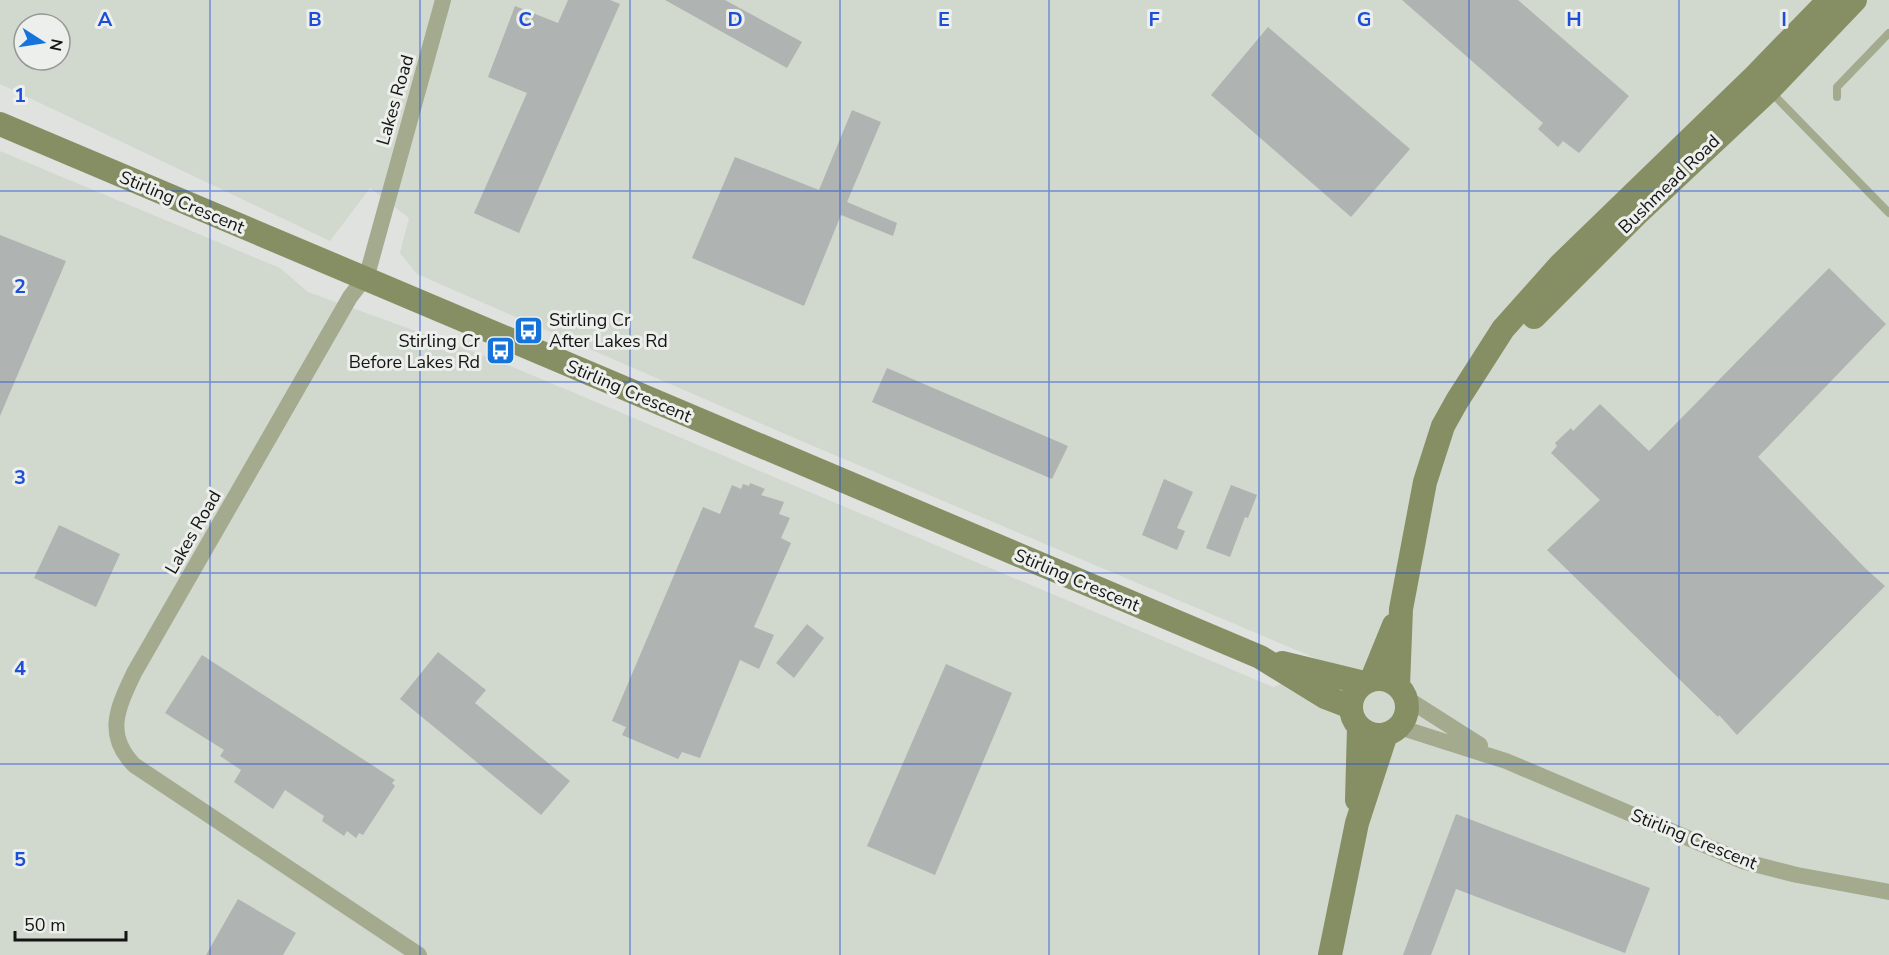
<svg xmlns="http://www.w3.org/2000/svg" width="1889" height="955" font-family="'Nunito Sans',sans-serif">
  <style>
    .built { fill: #d1d9cf; fill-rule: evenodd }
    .building { fill: #afb3b1 }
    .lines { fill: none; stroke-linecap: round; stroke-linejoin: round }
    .service { stroke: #a3aa8e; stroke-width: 8 }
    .minor { stroke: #a3aa8e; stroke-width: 16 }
    .secondary { stroke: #868f64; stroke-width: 24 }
    .grid { fill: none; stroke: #1d4ed8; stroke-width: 1.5; stroke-opacity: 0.55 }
    .labels { text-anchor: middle; stroke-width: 6; stroke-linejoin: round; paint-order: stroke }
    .street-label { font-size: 18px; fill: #131413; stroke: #ecefeb }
    .poi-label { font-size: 18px; fill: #131413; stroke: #ecefeb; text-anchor: start }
    .grid-label { font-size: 20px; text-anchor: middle; font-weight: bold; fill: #1d4ed8; stroke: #ecefeb; stroke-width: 6; stroke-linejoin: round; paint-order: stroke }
  </style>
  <rect width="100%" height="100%" fill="#dfe2de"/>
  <path class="built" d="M0 0H1889V955H0V151L280 268 308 292 496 360 1273 687 1334 666 799 440 417 274 400 253 409 218 370 188 330 241 0 84ZM24 24H60V60H24Z"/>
  <path class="building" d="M568 0H610L620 4 519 233 474 213 527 93 488 77 515 6 558 23Z
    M665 0H725L802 42 787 68Z
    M1402 0H1518L1629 96 1579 153 1563 141 1558 147 1538 129 1543 123Z
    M1268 27 1410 149 1351 217 1211 95Z
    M852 110 881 122 847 202 897 223 893 236 841 215 804 306 692 258 735 157 819 190Z
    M0 235 66 261 0 416Z
    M1829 268 1886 324 1758 457 1865 568 1885 586 1737 735 1719 715 1718 717 1547 550 1600 500 1551 453 1557 446 1555 443 1571 428 1573 431 1600 404 1649 451Z
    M887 368 1068 446 1052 479 872 402Z
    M1164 479 1193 492 1177 528 1185 531 1177 550 1142 535Z
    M750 483 765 489 761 495 784 502 779 514 790 518 781 538 791 543 754 627 774 635 759 669 740 660 700 758 682 752 678 759 622 735 626 727 612 721 703 507 720 514 732 485 741 489 743 484 749 486Z
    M1231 485 1257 495 1248 518 1245 517 1230 557 1206 548Z
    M59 525 120 554 96 607 34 578Z
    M807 624 824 638 794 678 776 663Z
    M438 652 486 690 475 703 570 781 541 815 400 699Z
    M202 655 395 780 392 783 395 786 363 835 359 833 356 838 347 831 344 836 322 821 324 816 285 790 273 809 234 782 241 770 220 756 224 750 165 713Z
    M946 664 1012 693 935 875 867 846Z
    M1456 814 1650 888 1625 953 1456 889 1431 955H1403Z
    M238 899 296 933 283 955H206Z"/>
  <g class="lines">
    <path class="service" d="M1770 91 1889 213
      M1837 97V87L1889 33"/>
    <path class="minor" d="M1406 698 1480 745
      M1399 727 1506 761 1742 861 1797 875 1889 892
      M419 955 134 765C104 734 118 707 134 673L350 297 364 279 369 268 443 0"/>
    <path class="secondary" d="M0 124 1260 657 1325 697 1351 707
      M1534 317 1638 213 1769 90 1855 0
      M1282 663 1364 683
      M1372 679 1394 625
      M1351 707a28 28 0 1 1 56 0a28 28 0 1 1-56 0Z
      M1398 686 1401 609 1425 482 1443 426 1457 401 1503 329 1561 264 1755 76 1829 0
      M1357 800 1359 727
      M1330 955 1357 823 1386 734"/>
  </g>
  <path class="grid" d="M210 0V955M420 0V955M630 0V955M840 0V955M1049 0V955M1259 0V955M1469 0V955M1679 0V955M0 191H1889M0 382H1889M0 573H1889M0 764H1889"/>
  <defs>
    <symbol id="bus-square" viewBox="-11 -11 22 22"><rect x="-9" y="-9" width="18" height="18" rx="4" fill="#1573dc" stroke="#ecefeb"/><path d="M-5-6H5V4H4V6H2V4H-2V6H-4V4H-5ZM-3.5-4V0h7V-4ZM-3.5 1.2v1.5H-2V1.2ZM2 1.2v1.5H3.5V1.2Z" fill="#fff"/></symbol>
  </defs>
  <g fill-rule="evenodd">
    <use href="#bus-square" x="512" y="314" width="33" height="33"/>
    <use href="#bus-square" x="484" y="334" width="33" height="33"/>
  </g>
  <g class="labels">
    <g class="street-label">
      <text transform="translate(395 100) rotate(-74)" y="6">Lakes Road</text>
      <text transform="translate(1669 184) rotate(-44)" y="6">Bushmead Road</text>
      <text transform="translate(182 202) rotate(23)" y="6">Stirling Crescent</text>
      <text transform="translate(629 391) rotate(23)" y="6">Stirling Crescent</text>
      <text transform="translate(193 532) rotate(-60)" y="6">Lakes Road</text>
      <text transform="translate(1077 580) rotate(23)" y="6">Stirling Crescent</text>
      <text transform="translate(1694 839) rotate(22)" y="6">Stirling Crescent</text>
    </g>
    <g class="poi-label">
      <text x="549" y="326">Stirling Cr<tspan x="549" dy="21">After Lakes Rd</tspan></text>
      <text x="480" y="347" text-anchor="end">Stirling Cr<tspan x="480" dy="21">Before Lakes Rd</tspan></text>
    </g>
  </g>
  <g class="grid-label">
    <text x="105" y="26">A</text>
    <text x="315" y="26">B</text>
    <text x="525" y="26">C</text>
    <text x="735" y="26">D</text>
    <text x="944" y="26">E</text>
    <text x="1154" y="26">F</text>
    <text x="1364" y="26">G</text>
    <text x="1574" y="26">H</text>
    <text x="1784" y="26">I</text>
    <text x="20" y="102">1</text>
    <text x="20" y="293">2</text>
    <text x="20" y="484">3</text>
    <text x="20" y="675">4</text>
    <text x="20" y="866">5</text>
  </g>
  <g transform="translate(42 42) rotate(102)"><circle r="28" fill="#ecefeb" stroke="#959795" stroke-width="1.5"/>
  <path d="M0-4.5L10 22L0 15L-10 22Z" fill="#1573dc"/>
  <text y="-9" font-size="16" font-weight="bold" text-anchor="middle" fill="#131413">N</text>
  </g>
  <path d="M15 931v9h111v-9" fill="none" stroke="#131413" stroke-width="3"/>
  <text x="24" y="931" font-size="18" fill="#131413" stroke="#ecefeb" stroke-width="4.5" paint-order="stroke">50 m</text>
</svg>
